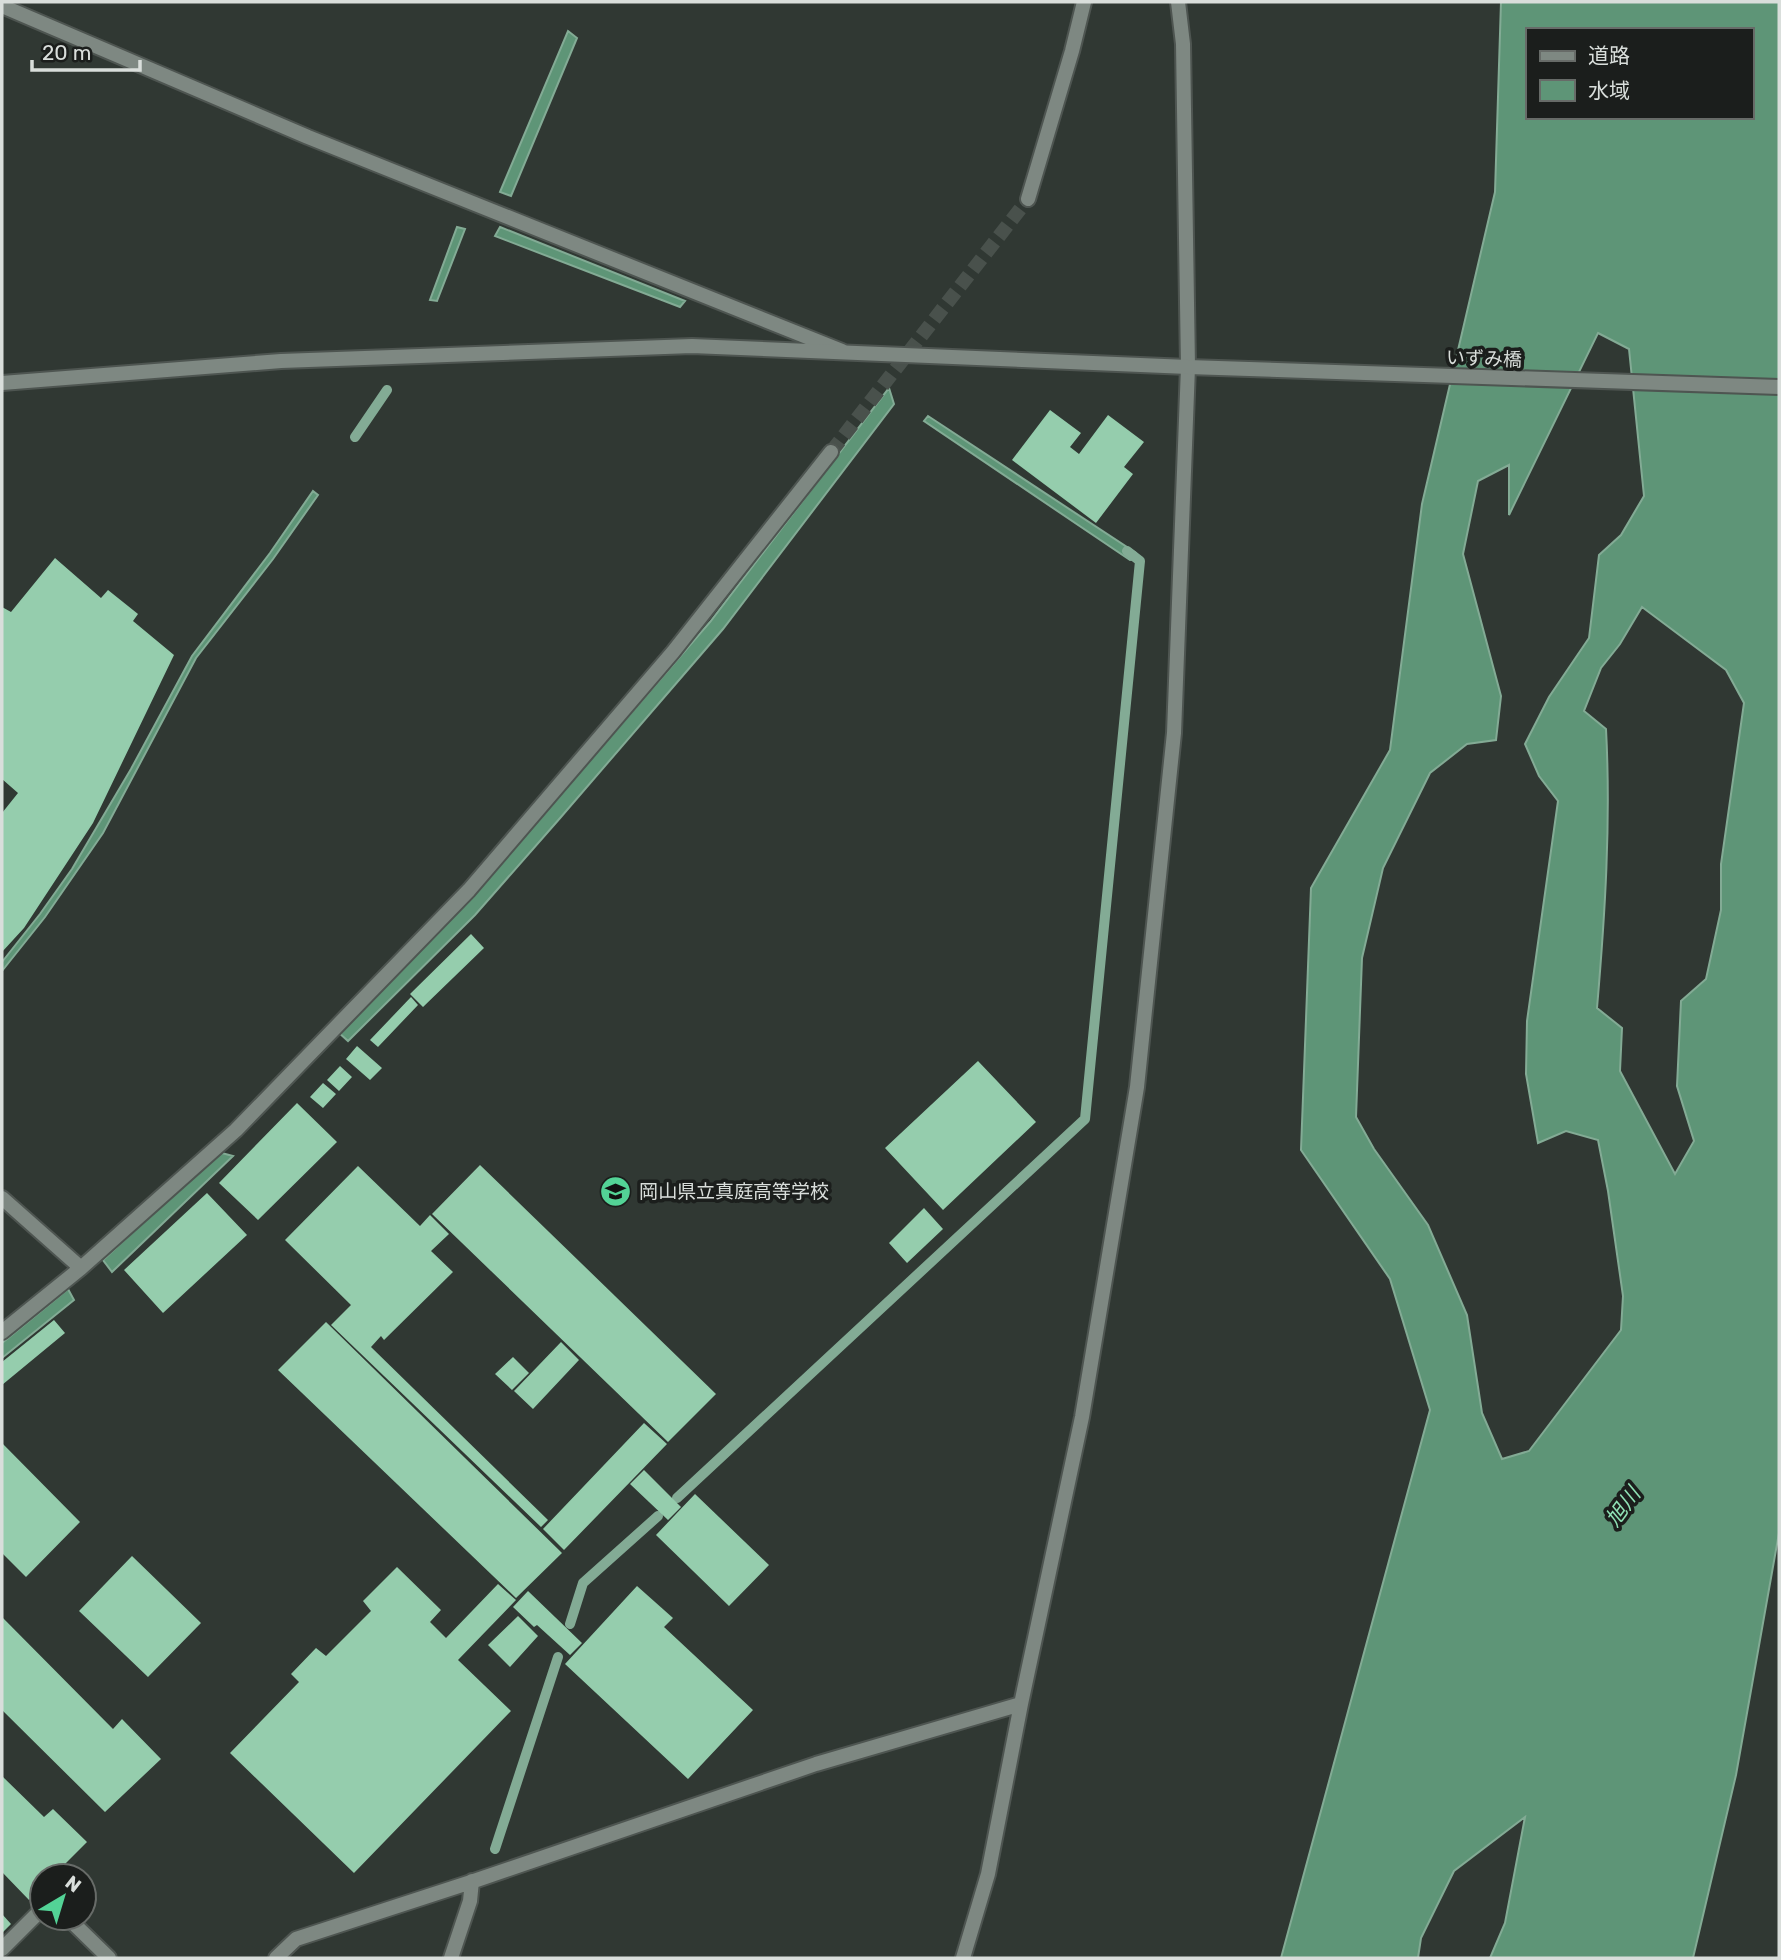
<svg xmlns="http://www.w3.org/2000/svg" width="1781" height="1960" font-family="Rubik,'Noto Sans JP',sans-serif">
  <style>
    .water { fill: #5e9577; stroke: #83ab95; stroke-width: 2; fill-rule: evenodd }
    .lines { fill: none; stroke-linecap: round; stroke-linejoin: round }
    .stream { stroke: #83ab95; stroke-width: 10 }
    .building { fill: #95cdad }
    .minor-tunnel { stroke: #49514c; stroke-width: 14; stroke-dasharray: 14 7; stroke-linecap: butt }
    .minor-casing { stroke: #4e5551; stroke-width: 18 }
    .tertiary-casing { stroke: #4e5551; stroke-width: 18 }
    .minor { stroke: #7e8882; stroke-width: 14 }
    .tertiary { stroke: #7e8882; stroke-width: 14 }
    .labels { text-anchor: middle; stroke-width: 7; stroke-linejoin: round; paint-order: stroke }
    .street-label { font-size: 19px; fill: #d9dedb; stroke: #1b1e1c }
    .poi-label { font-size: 19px; fill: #d9dedb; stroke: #1b1e1c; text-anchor: start }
    .water-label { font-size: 21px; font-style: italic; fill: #8fe2b5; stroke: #1b1e1c }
  </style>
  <rect width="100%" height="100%" fill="#303833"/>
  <path class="water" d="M1501 2H1779V1533L1736 1775 1693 1958H1490L1505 1923 1525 1817 1454 1871 1421 1938 1418 1958H1281L1430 1410 1390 1279 1301 1150 1311 888 1390 750 1422 504 1495 192ZM1527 30H1751V117H1527ZM1598 333 1629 349 1644 496 1621 535 1599 555 1589 638 1549 697 1525 744 1539 776 1558 801 1527 1021 1526 1074 1538 1143 1566 1131 1598 1140 1608 1191 1623 1296 1621 1330 1529 1451 1502 1459 1482 1413 1467 1315 1428 1225 1374 1149 1356 1117 1362 958 1383 868 1430 773 1467 744 1496 740 1501 696 1463 554 1478 481 1509 465V515ZM1642 607 1726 670 1744 703 1721 864V910L1706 979 1681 1001 1677 1086 1694 1141 1675 1174 1620 1071 1622 1028 1597 1008C1605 915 1611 822 1606 729L1584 711 1601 668 1620 644Z
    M568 31 577 38 511 196 500 192Z
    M457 227 465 229 437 301 430 300Z
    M500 227 685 301 680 307 495 236Z
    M889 388 894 404 723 629 561 817 475 915 348 1041 338 1032 464 905 710 622Z
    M928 416 1136 553 1139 559 1130 560 924 421Z
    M313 491 318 495 273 559 196 658 103 833 45 917 2 971V962L40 914 72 869 131 769 192 656 270 553Z
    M218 1152 233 1156 112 1272 103 1260Z
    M68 1289 74 1300 2 1358V1343Z"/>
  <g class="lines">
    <path class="stream" d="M355 437 387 390
      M677 1498 1085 1119 1140 561 1127 551
      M570 1624 583 1583 658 1516
      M495 1849 558 1657"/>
  </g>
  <path class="building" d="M1050 410 1081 433 1070 447 1079 454 1108 415 1144 442 1124 467 1133 474 1096 523 1012 460Z
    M55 558 101 598 108 590 138 614 133 621 174 655 93 823 24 928 2 952V813L18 793 2 779V607L11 612Z
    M471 934 484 948 423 1007 410 994Z
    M411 997 418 1005 378 1047 370 1040Z
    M357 1046 382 1068 370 1080 346 1059Z
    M978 1061 1036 1122 943 1210 885 1148Z
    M340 1066 352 1077 339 1091 327 1080Z
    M323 1083 336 1094 323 1108 310 1097Z
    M297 1103 337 1142 258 1220 219 1183Z
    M480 1165 716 1394 668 1442 432 1214Z
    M358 1166 420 1226 430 1215 449 1234 431 1251 453 1272 384 1340 381 1336 371 1347 548 1520 541 1527 331 1325 351 1305 285 1240Z
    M207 1193 247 1235 163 1313 124 1270Z
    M924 1208 943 1229 907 1263 889 1243Z
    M54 1320 65 1333 2 1385V1362Z
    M326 1322 562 1553 516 1598 278 1370Z
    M561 1342 579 1360 533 1409 514 1391Z
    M513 1357 529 1373 512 1390 495 1374Z
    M644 1423 667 1444 564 1550 543 1529Z
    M2 1443 80 1522 26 1577 2 1553Z
    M644 1470 681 1507 668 1520 630 1484Z
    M695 1494 769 1565 729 1606 656 1535Z
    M132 1556 201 1623 148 1677 79 1611Z
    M397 1567 441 1610 430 1622 446 1638 498 1584 516 1600 458 1660 511 1711 354 1873 230 1753 299 1682 291 1674 316 1648 326 1656 371 1611 363 1601Z
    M637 1586 673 1618 664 1627 753 1710 688 1779 565 1664Z
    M528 1591 582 1643 570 1655 537 1625 534 1627 513 1607Z
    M518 1616 538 1636 510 1667 488 1645Z
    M2 1617 113 1729 122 1719 161 1759 105 1812 2 1710Z
    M2 1776 44 1817 53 1809 87 1842 53 1876H42V1887L29 1900 2 1872Z
    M2 1914 11 1924 2 1933Z"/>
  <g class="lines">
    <path class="minor-tunnel" d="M831 452 1028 199"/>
    <defs>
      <path id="minor" d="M2 6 308 137 842 351
        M1028 199 1072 51 1084 2
        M2 1198 81 1268
        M2 1332 81 1268 236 1130 469 890 673 652 831 452
        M68 1918 109 1958
        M2 1949 42 1909
        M276 1958 296 1939 468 1883 816 1764 1021 1704
        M451 1958 470 1901 472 1881
        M963 1958 988 1874 1021 1704 1082 1417 1137 1087 1174 733 1188 367 1183 44 1178 2"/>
      <path id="tertiary" d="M2 383 281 361 692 346 1188 367 1779 387"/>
    </defs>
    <use href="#minor" class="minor-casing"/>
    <use href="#tertiary" class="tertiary-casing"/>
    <use href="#minor" class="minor"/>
    <use href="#tertiary" class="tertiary"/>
  </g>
  <defs>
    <symbol id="school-disc" viewBox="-11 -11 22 22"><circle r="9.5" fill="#53d396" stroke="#1b1e1c"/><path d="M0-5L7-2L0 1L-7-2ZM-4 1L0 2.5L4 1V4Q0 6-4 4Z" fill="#111"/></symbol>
  </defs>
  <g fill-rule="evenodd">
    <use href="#school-disc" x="598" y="1174" width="35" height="35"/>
  </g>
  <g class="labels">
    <g class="street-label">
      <text transform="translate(1484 358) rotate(2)" y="7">いずみ橋</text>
    </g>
    <g class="poi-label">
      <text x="639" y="1198">岡山県立真庭高等学校</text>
    </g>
    <g class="water-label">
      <text transform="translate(1623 1507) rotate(-54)" y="7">旭川</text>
    </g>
  </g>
  <rect width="1781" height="1960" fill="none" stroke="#d9dedb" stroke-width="7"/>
  <rect x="1526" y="28" width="228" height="91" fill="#1b1e1c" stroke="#676b68" stroke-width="2"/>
  <rect x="1540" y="51" width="35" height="10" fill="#7e8882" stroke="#676b68" stroke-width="2"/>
  <text x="1588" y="63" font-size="21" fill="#d9dedb">道路</text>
  <rect x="1540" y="80" width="35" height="21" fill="#5e9577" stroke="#676b68" stroke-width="2"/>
  <text x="1588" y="98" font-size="21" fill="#d9dedb">水域</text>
  <g transform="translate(63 1897) rotate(38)"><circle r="33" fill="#1b1e1c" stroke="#676b68" stroke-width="2"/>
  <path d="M0-5L12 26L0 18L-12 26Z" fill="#53d396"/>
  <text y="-10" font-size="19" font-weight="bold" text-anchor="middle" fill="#d9dedb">N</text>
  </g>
  <path d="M32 60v10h108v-10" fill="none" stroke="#d9dedb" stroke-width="3.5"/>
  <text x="42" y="60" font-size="21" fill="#d9dedb" stroke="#1b1e1c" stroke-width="5" paint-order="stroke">20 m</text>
</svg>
